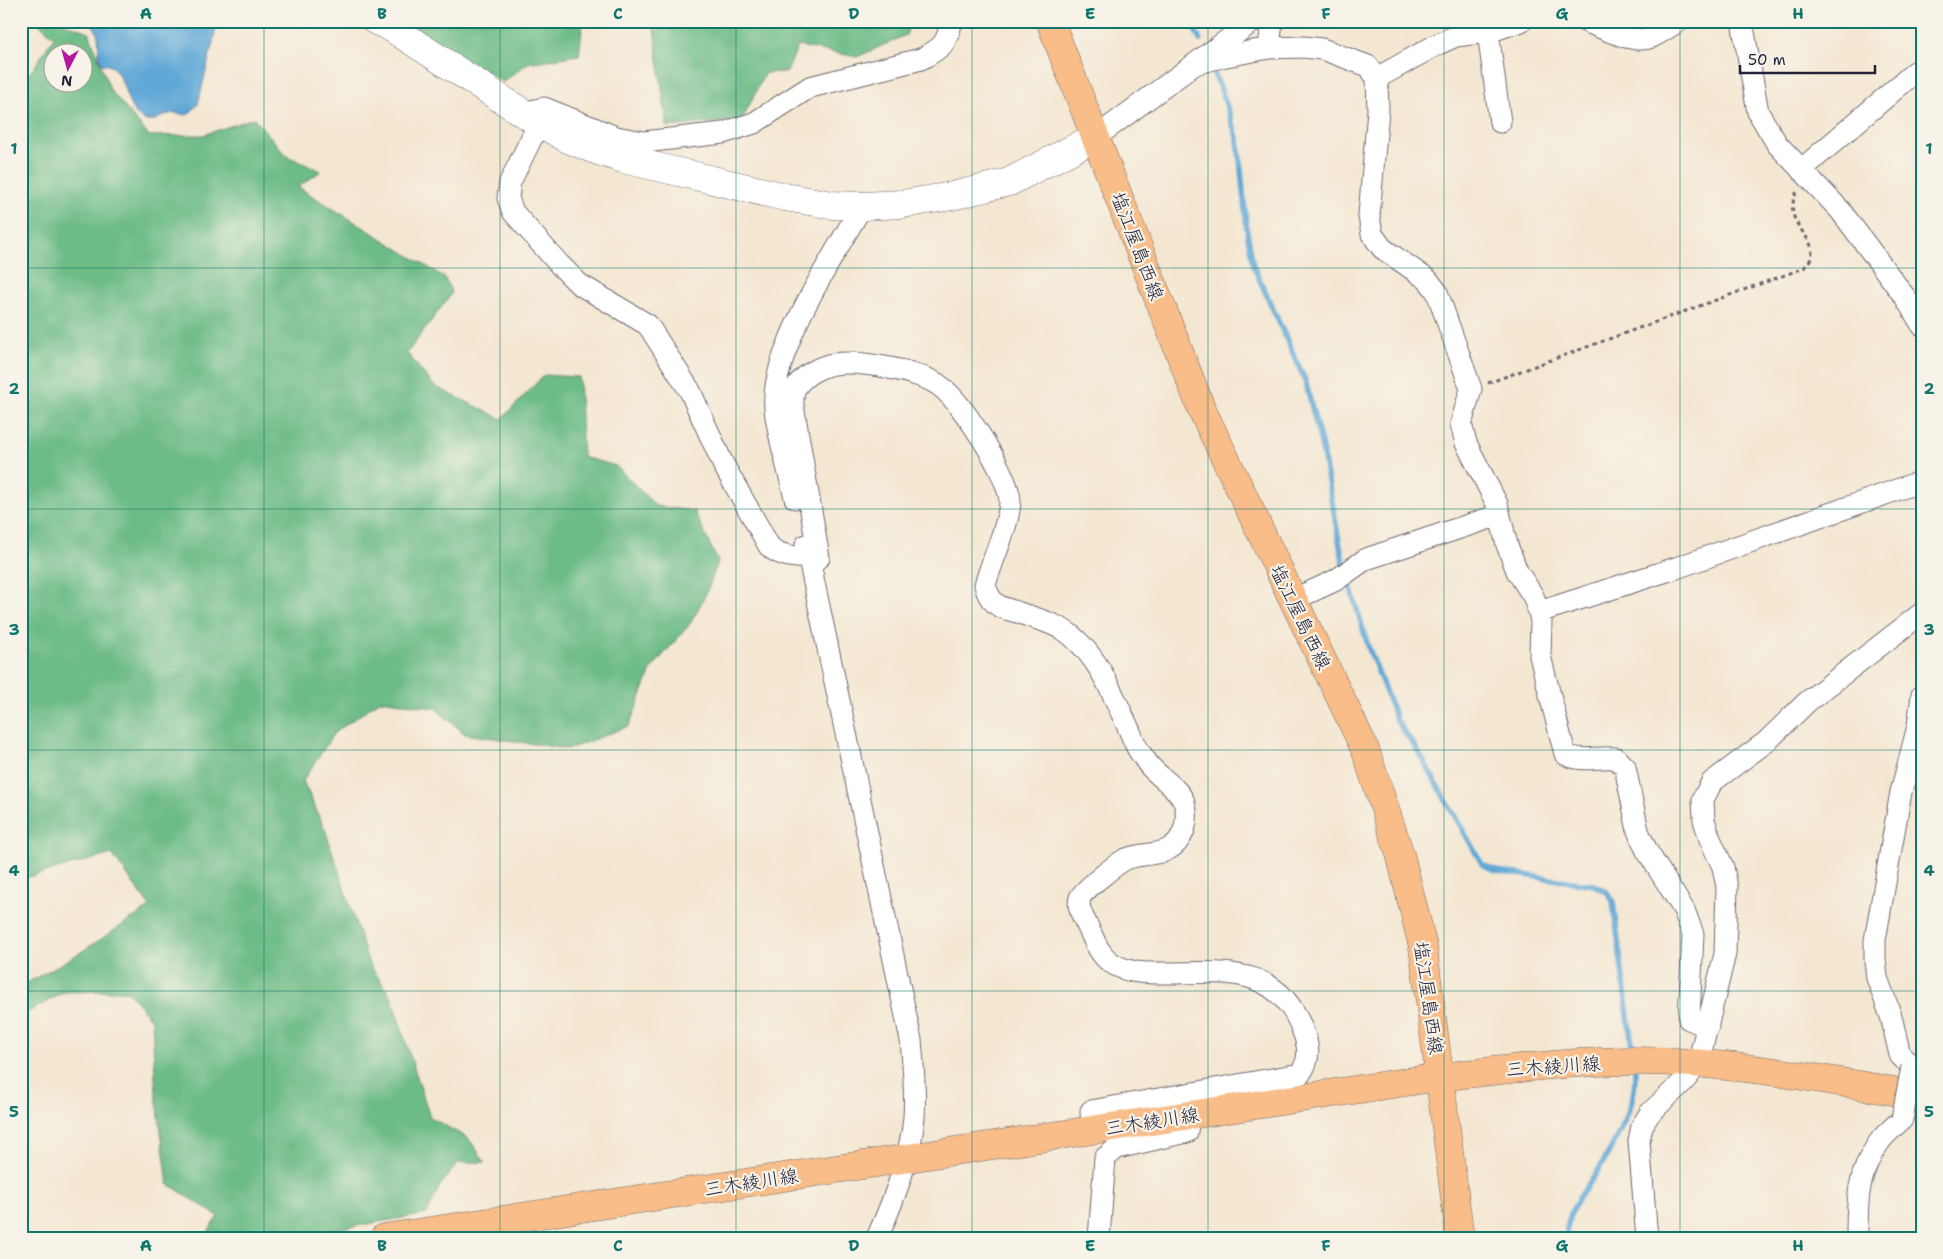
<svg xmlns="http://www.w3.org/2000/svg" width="1943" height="1259" font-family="'Shantell Sans','Klee One',sans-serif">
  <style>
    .forest { fill: #6dbc86; stroke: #486f60; fill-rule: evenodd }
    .water { fill: #60a8d7; stroke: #416589 }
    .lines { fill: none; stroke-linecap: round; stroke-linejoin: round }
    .stream { stroke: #60a8d7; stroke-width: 5.5 }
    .minor-casing { stroke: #6c6770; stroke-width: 23 }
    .tertiary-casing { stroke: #6c6770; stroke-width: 29 }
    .primary-casing { stroke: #6c6770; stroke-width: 29 }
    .path { stroke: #6c6770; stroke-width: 3; stroke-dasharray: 4 4; stroke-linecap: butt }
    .minor { stroke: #fff; stroke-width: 21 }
    .tertiary { stroke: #fff; stroke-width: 28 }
    .primary { stroke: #f8bd88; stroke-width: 28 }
    .minor-bridge-casing { stroke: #6c6770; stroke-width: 23; stroke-linecap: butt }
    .minor-bridge { stroke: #fff; stroke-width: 21 }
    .grid { fill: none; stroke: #0f766e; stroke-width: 1; stroke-opacity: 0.55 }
    .labels { text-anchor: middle; stroke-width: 4.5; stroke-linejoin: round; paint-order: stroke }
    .street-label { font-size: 19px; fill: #22223b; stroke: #f7f3e8 }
    .neatline { fill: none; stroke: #0f766e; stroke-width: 2 }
    .grid-label { font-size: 16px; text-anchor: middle; font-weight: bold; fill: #0f766e }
  </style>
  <rect width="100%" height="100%" fill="#f7f3e8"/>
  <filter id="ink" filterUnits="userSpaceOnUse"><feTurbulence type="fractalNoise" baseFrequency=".02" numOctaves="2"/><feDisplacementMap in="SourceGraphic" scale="10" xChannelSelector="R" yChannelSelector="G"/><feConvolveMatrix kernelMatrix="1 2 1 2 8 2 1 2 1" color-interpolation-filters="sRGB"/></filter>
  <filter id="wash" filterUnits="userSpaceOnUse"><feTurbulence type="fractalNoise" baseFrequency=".0096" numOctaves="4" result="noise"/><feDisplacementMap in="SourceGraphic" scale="20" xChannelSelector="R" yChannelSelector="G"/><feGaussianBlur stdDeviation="1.12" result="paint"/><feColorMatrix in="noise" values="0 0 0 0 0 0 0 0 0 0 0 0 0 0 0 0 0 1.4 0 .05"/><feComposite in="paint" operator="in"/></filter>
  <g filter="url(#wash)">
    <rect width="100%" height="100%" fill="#f4e7d2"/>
    <path class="forest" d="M36 21H58L89 32 110 90 149 136 203 135 254 118 287 156 321 171 298 187 444 277 452 293 407 353 434 386 502 419 544 375 579 377 583 457 616 466 656 506 694 511 718 562 706 594 690 624 652 668 629 726 569 749 465 734 435 708 381 700 334 733 303 781 325 829 369 964 391 996 430 1117 469 1139 485 1162 458 1163 440 1186 427 1214 284 1238H204L218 1216 168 1184 156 1094 152 1021 128 991 64 992 21 1016V989L25 984 78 954 150 907 112 854 21 879V87L54 37ZM52 52H82V82H52Z
      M393 21H583L579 55 528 63 503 82 415 31Z
      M653 21H911L906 35 857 57 798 46 787 72 765 73 742 120 667 127Z"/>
    <path class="water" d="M90 21H218L198 104 188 115C180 114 172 112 165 115 158 118 155 122 147 121 125 116 127 78 112 67 109 65 105 64 101 64 95 45 104 39 90 21Z"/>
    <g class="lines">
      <path class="stream" d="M1190 21 1200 40
        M1212 69 1222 92 1238 140 1247 231 1253 265 1305 380 1321 443 1344 567
        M1347 576 1369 649 1397 721 1419 753 1482 864 1496 871 1594 885 1607 892 1613 901 1632 1046
        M1567 1238C1565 1207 1588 1189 1602 1164 1614 1144 1631 1113 1634 1090 1635 1084 1635 1077 1635 1071"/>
    </g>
  </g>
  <g filter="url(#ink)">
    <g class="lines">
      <defs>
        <path id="minor" d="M1585 21C1602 28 1634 45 1652 37 1661 33 1670 26 1679 21
          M1742 21 1758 112 1777 144 1840 210 1905 297 1922 325
          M1488 32 1500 122
          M1269 48 1272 21
          M1195 64 1221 57 1269 48 1303 47 1322 49 1368 66 1377 78 1378 110 1369 216 1372 234 1382 248 1428 280 1437 292 1471 389 1461 424 1466 443 1497 504 1507 545 1517 571 1533 596 1539 612 1541 621 1540 656 1565 754C1580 763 1599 756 1616 758L1625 767 1638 831 1647 851 1684 910 1693 934 1689 1019 1708 1027
          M1377 78 1436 45 1456 36 1488 32 1521 21
          M523 113 544 108 616 137 644 142 723 133 754 123 810 87 921 59C942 48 946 45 952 21
          M539 123 510 182 508 198 513 212 559 264 579 284 648 325 690 391 723 464 769 546C782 559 801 557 819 558L793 405C793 400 793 391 796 387 804 375 820 366 834 364 859 360 920 371 940 386 962 402 1009 475 1010 501 1010 522 991 563 985 585 987 592 989 598 995 603 1000 608 1010 610 1017 612 1036 619 1056 623 1072 636 1100 660 1112 693 1127 725 1131 733 1134 743 1139 751 1142 755 1145 760 1148 764 1158 777 1178 787 1184 802 1187 811 1187 821 1184 830 1173 860 1149 850 1126 859 1119 862 1083 890 1080 898 1077 907 1083 917 1087 925 1093 937 1098 953 1110 962 1125 972 1140 973 1157 973 1216 974 1276 960 1302 1029 1309 1046 1311 1059 1300 1074L1091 1111 1092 1130
          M1096 137 1253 21
          M1801 170 1915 72 1922 71
          M795 498C789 471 778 437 775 409 769 353 834 255 862 206
          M806 545 911 1040C913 1065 916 1091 914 1117 911 1156 893 1202 877 1238
          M1293 600 1336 580 1366 559 1499 515
          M1539 612 1676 568 1922 481
          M1922 695 1918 726 1922 727
          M1918 726 1901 792 1875 940V960L1877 978 1891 1016 1900 1055 1912 1067 1922 1069
          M1099 1238 1105 1158 1117 1148 1187 1132 1189 1115
          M1647 1238 1639 1141 1642 1126 1650 1113 1684 1081 1698 1064 1725 954 1727 887 1723 867 1710 839 1704 820 1703 799 1712 782 1766 742 1807 702 1922 613
          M1857 1238C1857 1200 1857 1173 1880 1141 1886 1133 1895 1126 1902 1119"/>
        <path id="tertiary" d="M376 21 390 27 523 113 566 138 595 150 623 159 785 197 833 205 862 206 902 204 952 196 1009 182 1096 137"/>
        <path id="primary" d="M1050 21 1202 410 1365 749 1400 854 1423 947 1460 1238
          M384 1238 1439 1077C1505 1070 1570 1061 1636 1061 1732 1061 1827 1080 1922 1096"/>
      </defs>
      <use href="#minor" class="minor-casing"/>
      <use href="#tertiary" class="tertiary-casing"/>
      <use href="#primary" class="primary-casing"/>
      <path class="path" d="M1488 383 1804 268C1806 265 1810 261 1811 258 1818 233 1780 227 1797 191"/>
      <use href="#minor" class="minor"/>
      <use href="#tertiary" class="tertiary"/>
      <use href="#primary" class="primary"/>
      <defs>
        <path id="minor-bridge" d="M1902 1119 1912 1067"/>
      </defs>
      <use href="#minor-bridge" class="minor-bridge-casing"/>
      <use href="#minor-bridge" class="minor-bridge"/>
    </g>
  </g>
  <path class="grid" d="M264 21V1238M500 21V1238M736 21V1238M972 21V1238M1208 21V1238M1444 21V1238M1680 21V1238M21 268H1922M21 509H1922M21 750H1922M21 991H1922"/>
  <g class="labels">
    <g class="street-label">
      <text transform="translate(1138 246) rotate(69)" y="7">塩江屋島西線</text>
      <text transform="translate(1301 617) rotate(64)" y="7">塩江屋島西線</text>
      <text transform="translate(1429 998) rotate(82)" y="7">塩江屋島西線</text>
      <text transform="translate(1553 1066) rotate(-4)" y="7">三木綾川線</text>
      <text transform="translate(1152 1121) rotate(-9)" y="7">三木綾川線</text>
      <text transform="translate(751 1182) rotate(-9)" y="7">三木綾川線</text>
    </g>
  </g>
  <rect width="1943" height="1259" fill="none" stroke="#f7f3e8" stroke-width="55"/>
  <g transform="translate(68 68) rotate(186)"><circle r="24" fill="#f7f3e8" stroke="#a29fa3"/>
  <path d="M0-4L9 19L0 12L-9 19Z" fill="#b5179e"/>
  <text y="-8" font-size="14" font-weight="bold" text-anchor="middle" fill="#22223b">N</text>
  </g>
  <path d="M1740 65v8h135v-8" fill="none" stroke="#22223b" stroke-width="2.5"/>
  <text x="1748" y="65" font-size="15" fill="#22223b" stroke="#f7f3e8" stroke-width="4" paint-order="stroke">50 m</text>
  <rect x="28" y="28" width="1888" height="1204" class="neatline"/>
  <g class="grid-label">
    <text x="146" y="19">A</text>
    <text x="382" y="19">B</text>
    <text x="618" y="19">C</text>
    <text x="854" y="19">D</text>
    <text x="1090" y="19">E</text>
    <text x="1326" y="19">F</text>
    <text x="1562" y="19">G</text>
    <text x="1798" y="19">H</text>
    <text x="14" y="154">1</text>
    <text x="1929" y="154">1</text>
    <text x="14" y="394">2</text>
    <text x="1929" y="394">2</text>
    <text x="14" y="635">3</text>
    <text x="1929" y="635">3</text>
    <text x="14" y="876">4</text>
    <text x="1929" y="876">4</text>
    <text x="14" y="1117">5</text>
    <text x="1929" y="1117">5</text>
    <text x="146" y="1251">A</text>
    <text x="382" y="1251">B</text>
    <text x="618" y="1251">C</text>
    <text x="854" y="1251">D</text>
    <text x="1090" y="1251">E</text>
    <text x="1326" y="1251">F</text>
    <text x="1562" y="1251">G</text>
    <text x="1798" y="1251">H</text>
  </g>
</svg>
